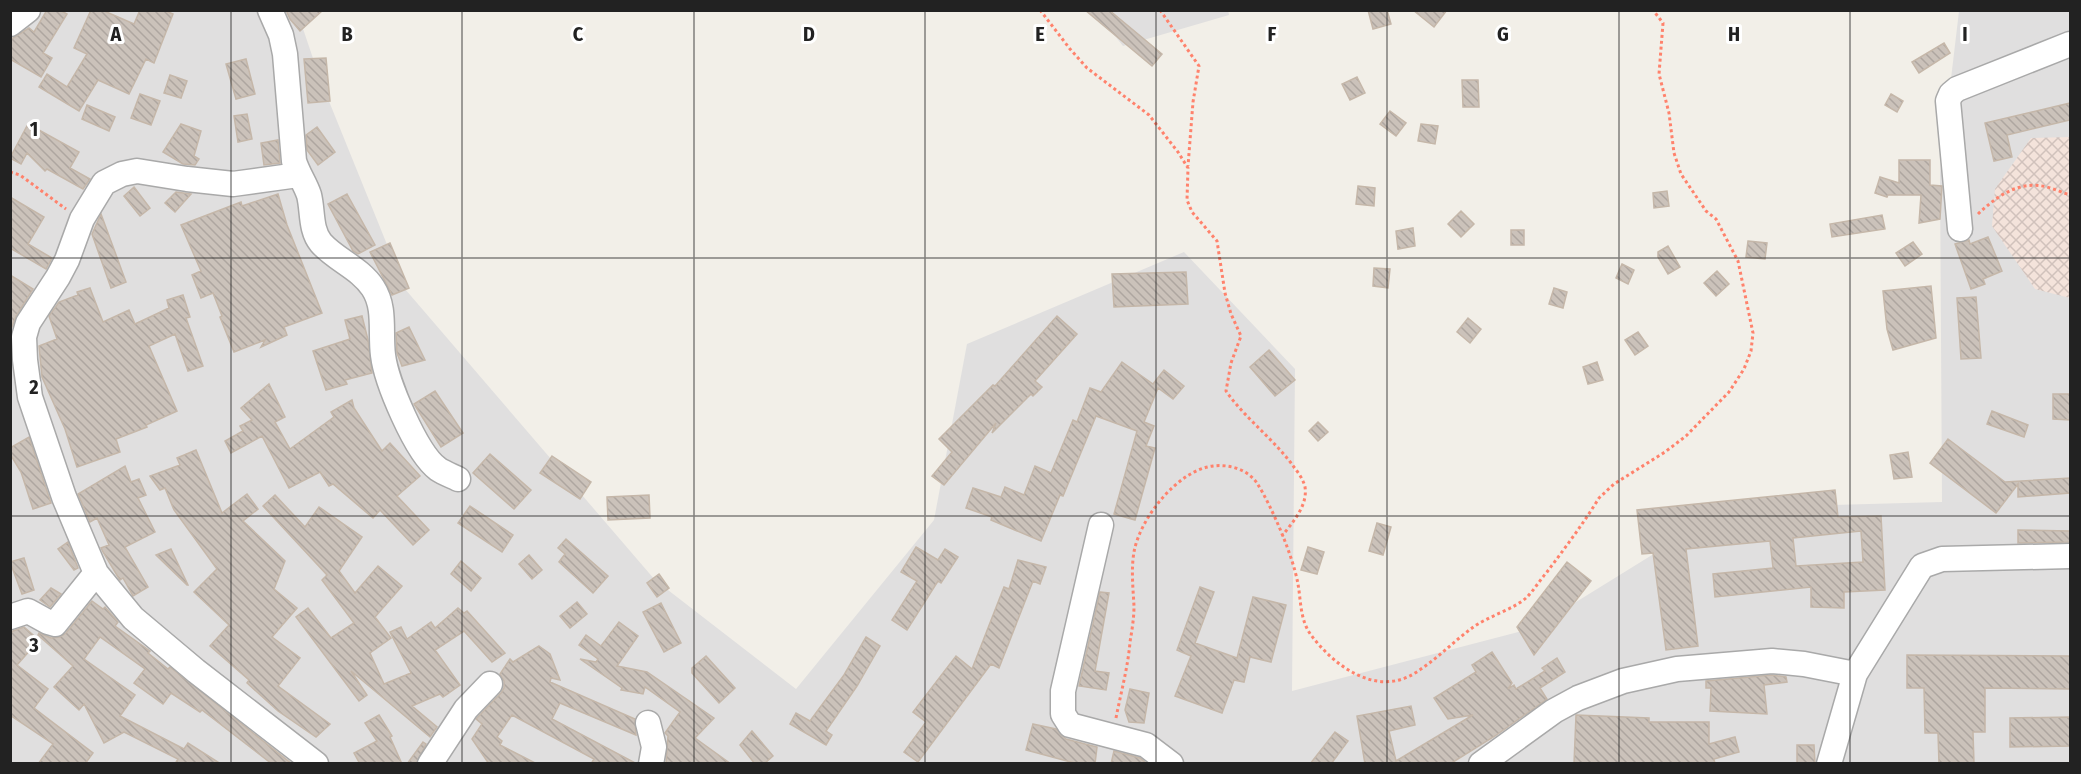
<svg xmlns="http://www.w3.org/2000/svg" width="2081" height="774" font-family="'Fira Sans Condensed',sans-serif">
  <style>
    .residential { fill: #e0dfdf }
    .military { fill: url(#military-cross-hatch) }
    .building { fill: url(#building-back-hatch); stroke: #c5b7a9; stroke-width: 1.5; fill-rule: evenodd }
    .lines { fill: none; stroke-linecap: round; stroke-linejoin: round }
    .minor-casing { stroke: #a9a9a9; stroke-width: 27 }
    .path { stroke: #ff826c; stroke-width: 3; stroke-dasharray: 3 3; stroke-linecap: butt }
    .minor { stroke: #fff; stroke-width: 24 }
    .grid { fill: none; stroke: #222; stroke-width: 1.5; stroke-opacity: 0.55 }
    .grid-label { font-size: 20px; text-anchor: middle; font-weight: bold; fill: #222; stroke: #fff; stroke-width: 6; stroke-linejoin: round; paint-order: stroke }
  </style>
  <defs>
    <pattern id="military-cross-hatch" width="8" height="8" patternUnits="userSpaceOnUse" patternTransform="scale(1.5)"><rect width="8" height="8" fill="#f4e3db"/><path d="M0 0l8 8M0 8l8-8" fill="none" stroke="#d1c2bc"/></pattern>
    <pattern id="building-back-hatch" width="6" height="6" patternUnits="userSpaceOnUse" patternTransform="scale(1.5)"><rect width="6" height="6" fill="#cbc2ba"/><path d="M-1 5l2 2M0 0l6 6M5-1l2 2" fill="none" stroke="#aea6a0"/></pattern>
  </defs>
  <rect width="100%" height="100%" fill="#f2efe8"/>
  <path class="residential" d="M1228 10 1229 15 1123 46 1095 11Z
    M10 11H297L320 79 405 289 655 580 796 689 934 520 967 344 1184 252 1295 369 1292 691 1534 628 1728 508 1942 502 1940 172 1959 11H2070V763H13L10 762Z"/>
  <path class="military" d="M2070 137V298L2035 289 1992 226 1995 189 2031 138Z"/>
  <path class="building" d="M47 10H60L67 14 43 53 52 58 41 77 10 59V40L29 28 34 32Z
    M91 10H102L134 24 140 10H163L173 14 154 63 146 59 129 94 98 80 79 111 39 87 47 74 67 87 87 54 74 48Z
    M286 10H323L300 31 290 19Z
    M1085 10H1109L1162 54 1152 66Z
    M1368 10H1387L1391 24 1373 29Z
    M1413 10H1447L1434 27Z
    M1944 43 1950 53 1919 73 1912 62Z
    M326 58 330 101 308 103 304 59Z
    M246 59 255 94 236 99 226 64Z
    M170 75 187 81 181 98 164 93Z
    M1357 77 1365 93 1350 100 1342 84Z
    M1462 80H1478L1479 107H1463Z
    M140 94 160 101 151 125 131 118Z
    M1891 94 1903 101 1897 112 1885 105Z
    M2070 103V120L2007 135 2012 157 1994 161 1985 123Z
    M87 105 115 117 109 131 82 119Z
    M1390 111 1406 123 1396 136 1380 124Z
    M247 114 252 139 238 142 234 116Z
    M28 124 79 152 70 168 90 179 83 189 47 169 45 171 27 153 21 164 10 158Z
    M181 124 201 131 194 156 199 159 195 165 183 164 163 152Z
    M1421 124 1438 126 1435 144 1418 141Z
    M317 127 335 152 318 165 307 150 306 135Z
    M278 140 280 163 264 165 261 143Z
    M1899 160H1930V185L1942 186 1940 219 1919 223 1921 195H1888L1887 197 1875 193 1880 177 1899 183Z
    M1358 186 1375 188 1374 206 1356 204Z
    M134 187 150 208 140 216 124 196Z
    M1667 191 1669 206 1654 208 1653 193Z
    M176 192 191 194 175 212 165 203Z
    M278 194 287 225 322 313 284 327 287 335 261 347 265 340 234 352 220 317 222 316 213 293 201 298 192 275 201 271 181 225 241 202 242 206Z
    M347 194 375 245 358 254 353 251 328 204Z
    M10 197 44 217 28 244 52 258 46 269 10 248Z
    M1461 211 1474 224 1461 237 1448 224Z
    M101 214 126 282 111 288 92 234Z
    M1882 215 1885 229 1832 237 1830 224Z
    M1413 228 1415 246 1398 249 1396 231Z
    M1511 230H1524V245H1511Z
    M1988 237 2002 271 1983 279 1985 284 1971 289 1955 244 1969 240 1970 244Z
    M1748 241 1767 243 1765 259 1746 257Z
    M1913 242 1922 254 1905 266 1896 253Z
    M390 243 409 288 392 295 370 252Z
    M1668 246 1680 267 1668 274 1658 257V252Z
    M1622 264 1634 270 1628 284 1616 278Z
    M1374 268 1390 269 1388 288 1373 286Z
    M1717 271 1729 284 1716 296 1704 283Z
    M1186 272 1188 304 1114 307 1112 274Z
    M10 275 33 289 16 316 10 332Z
    M1931 286 1936 338 1893 350 1887 329 1883 291Z
    M90 288 103 322 129 310 135 324 169 308 167 300 183 295 190 317 186 318 203 366 188 371 175 334 149 346 177 411 146 425 147 427 116 439 120 452 77 467 65 429 42 377 39 346 57 339 49 316 59 302 78 295 77 292Z
    M1554 288 1567 292 1563 308 1549 304Z
    M1976 297 1981 358 1961 359 1957 298Z
    M362 316 368 340 372 373 345 380 347 384 326 390 313 351 350 339 345 320Z
    M1057 316 1077 334 1035 381 1042 387 1033 396 1031 394 992 433 996 423 944 485 932 476 952 452 939 439 993 385 995 386Z
    M1468 318 1481 329 1470 343 1457 332Z
    M409 327 425 360 402 366 397 353 396 333Z
    M1638 332 1648 346 1635 355 1625 340Z
    M1269 350 1295 380 1275 396 1250 367Z
    M1122 362 1153 384 1164 370 1184 386 1173 399 1158 388 1144 422 1154 426 1146 446 1155 448 1135 520 1114 514 1137 431 1096 416 1063 496 1060 495 1041 541 991 520 992 517 966 508 973 488 1001 497 1005 487 1024 495 1035 466 1051 473 1073 420 1077 422 1090 388 1101 392Z
    M1597 362 1603 380 1588 384 1583 367Z
    M269 384 285 417 275 422 290 449 334 417 331 412 352 400 354 408 382 451 390 443 420 476 397 496 429 530 413 545 380 510 373 518 333 484 329 486 320 472 289 488 262 436 231 453 225 441 243 431 240 426 252 420 241 408Z
    M435 391 463 433 441 447 414 404Z
    M2053 394H2070V420L2053 419Z
    M1992 411 2028 425 2024 437 1987 424Z
    M1318 422 1328 432 1318 441 1309 431Z
    M29 437 51 503 33 509 21 472 10 454V448Z
    M1948 439 2005 482 2070 478V493L2018 497V484L1996 513 1930 463Z
    M196 450 222 513 247 494 258 509 243 521 285 561 274 589 297 608 272 637 300 658 278 686 330 724 316 737 278 711 247 683 249 680 210 646 229 625 194 592 217 569 174 510 165 488 160 490 150 476 180 465 177 458Z
    M1908 452 1912 477 1894 479 1890 455Z
    M490 454 531 490 514 509 473 473Z
    M552 456 591 482 580 499 540 473Z
    M125 466 131 482 139 479 146 495 138 498 155 532 125 547 148 587 133 596 123 578 120 580 118 577 103 552 101 548 109 545 97 518 90 522 78 494Z
    M1835 490 1838 517 1881 516 1885 590 1844 592V608L1811 607V587L1715 597 1713 574 1773 568 1770 541 1686 549 1698 646 1666 650 1653 553 1642 554 1637 510ZM1861 531 1863 562 1796 566 1793 538Z
    M275 495 305 527 319 507 362 537 339 571 355 593 378 566 402 586 375 617 391 638 370 653 384 684 411 673 390 632 401 627 407 639 431 622 435 628 458 608 464 613 467 611 505 653 492 662 464 631 435 650 460 685 443 697 440 694 412 706 437 727 430 737 351 671 367 695 359 701 296 617 308 608 331 638 354 623 322 580 327 575 263 506Z
    M649 495 650 518 608 520 607 497Z
    M470 506 513 535 502 552 458 523Z
    M1377 523 1391 527 1383 555 1369 551Z
    M2018 530 2070 531V542L2018 543Z
    M566 539 608 576 593 593 559 562 565 554 558 548Z
    M68 542 78 568 74 570 58 549Z
    M916 547 938 560 945 549 958 557 941 583 938 581 907 630 892 620 917 581 901 572Z
    M1308 547 1324 552 1317 574 1301 570Z
    M171 549 188 585H187L156 555Z
    M529 555 542 570 532 579 519 564Z
    M24 558 34 590 22 594 10 562Z
    M1018 560 1046 567 1040 584 1033 581 999 668 991 664 918 762 904 752 926 722 913 712 956 656 972 669 1004 587 1009 589Z
    M461 561 481 578 471 591 451 574Z
    M1567 562 1591 581 1534 655 1517 627Z
    M659 574 669 588 657 597 647 583Z
    M1200 587 1214 592 1195 643 1237 658 1253 597 1286 605 1271 662 1250 657 1244 682 1234 680 1222 713 1175 696 1191 656 1177 650Z
    M51 588 61 594 50 607 40 600Z
    M1100 592 1109 593 1095 671 1109 673 1106 690 1079 686Z
    M92 601 103 609 105 607 118 622 115 626 150 651 148 653 168 669 170 667 292 764H272L202 710 200 712 171 693 163 704 134 683 145 669 100 637 84 659 135 695 120 716 184 749 188 743 221 764H175L178 759 124 732 104 743 84 704 79 710 54 687 73 666 38 635 39 633 51 638 60 637 66 633Z
    M577 602 587 614 570 628 560 616Z
    M661 603 681 643 664 652 643 612Z
    M619 622 638 636 617 666 647 672 714 718 695 738 731 764H666L668 736 665 733 680 712 645 687 643 694 621 690 622 688 580 659 596 662 598 659 579 645 586 635 601 646Z
    M24 627 39 640 17 665 48 689 34 708 93 753 85 764H38L53 744 10 715V634L13 631Z
    M866 637 880 646 857 686 826 731 832 735 826 745 790 724 796 713 810 721 844 675Z
    M539 646 550 654 560 680 551 678 550 682 635 719 636 735 560 703 552 719 637 764H591L594 759 512 715 497 737 502 741 500 745 537 764H489L472 739 482 724 476 719 501 693 504 688V681L500 674 510 659 513 662Z
    M1492 652 1512 683 1508 689 1514 685 1516 689 1545 671 1542 668 1557 658 1565 672 1540 688 1547 699 1495 736 1450 764H1365L1357 716 1411 706 1415 725 1389 731 1396 761 1473 715 1448 719 1434 698 1476 672 1472 665Z
    M1907 655 2070 656V689L1985 688V732H1973L1974 764H1939L1938 733H1925L1924 688H1907Z
    M706 656 735 688 719 703 692 673V668Z
    M1772 675 1786 677 1787 682 1764 685 1767 714 1710 711 1711 688H1706V681Z
    M1130 689 1149 693 1144 723 1129 722 1125 710Z
    M379 715 392 736 390 737 402 764H360L354 753 377 741 365 723Z
    M1576 715 1649 718V722H1709V744L1735 737 1739 752 1714 759 1715 764H1574Z
    M2070 717V746L2010 747V718Z
    M1033 724 1056 729 1066 739 1097 747 1095 764H1078L1026 750Z
    M752 731 773 756 764 764H755L740 745Z
    M1335 732 1348 741 1331 764H1310Z
    M423 742 426 744 416 764H407Z
    M1797 745H1814L1815 764H1797Z
    M1114 751 1140 758 1147 764H1111Z"/>
  <g class="lines">
    <defs>
      <path id="minor" d="M270 10 281 35 285 54 294 161C298 174 305 183 309 195 313 210 310 230 321 243 336 260 360 268 373 288 386 308 380 332 383 355 386 381 416 453 438 469 444 473 452 476 458 479
        M10 24 28 10
        M298 175 233 184 187 179 137 171 122 174 104 183 82 219 67 260 58 277 28 323 24 337 25 360 30 397 64 497 96 573 133 618 196 671 316 764
        M1960 229 1948 101 1951 94 1957 89 2070 44
        M1101 525 1063 691V714L1070 725 1146 745 1171 764
        M10 617 28 611 48 622 55 624 96 573
        M648 723 654 747 651 764
        M430 764 466 709 490 684
        M1481 764 1554 711 1578 698 1623 681 1677 669 1772 661 1804 664 1855 674
        M1829 764 1855 674 1922 566 1942 559 2070 556"/>
    </defs>
    <use href="#minor" class="minor-casing"/>
    <path class="path" d="M1040 10 1070 49 1087 68 1149 115 1178 152 1188 168 1187 200 1192 212 1217 241 1225 293 1231 314 1241 336 1231 363 1226 391C1244 417 1271 437 1291 463 1296 470 1303 478 1305 487 1308 506 1292 523 1282 536
      M1160 10 1199 66 1193 102 1188 166
      M10 172 20 175 66 209
      M1978 214C1997 196 2019 180 2047 187 2055 189 2063 193 2070 195
      M1116 718C1121 692 1128 667 1130 642 1132 630 1134 618 1134 606 1133 588 1131 569 1134 552 1140 518 1178 470 1213 466 1229 464 1247 469 1257 483 1272 507 1293 556 1298 584 1301 601 1300 620 1311 635 1335 667 1377 697 1415 673 1436 660 1453 642 1472 628 1488 616 1515 609 1527 597 1534 590 1540 580 1547 572 1565 548 1583 524 1599 498L1614 484 1665 452 1686 436 1729 392 1744 369 1751 351 1753 333 1738 261 1716 219 1706 211 1681 174 1674 153 1669 113 1659 74 1663 23 1653 10"/>
    <use href="#minor" class="minor"/>
  </g>
  <path class="grid" d="M231 10V764M462 10V764M694 10V764M925 10V764M1156 10V764M1387 10V764M1619 10V764M1850 10V764M10 258H2070M10 516H2070"/>
  <g class="grid-label">
    <text x="116" y="41">A</text>
    <text x="347" y="41">B</text>
    <text x="578" y="41">C</text>
    <text x="809" y="41">D</text>
    <text x="1040" y="41">E</text>
    <text x="1272" y="41">F</text>
    <text x="1503" y="41">G</text>
    <text x="1734" y="41">H</text>
    <text x="1965" y="41">I</text>
    <text x="34" y="136">1</text>
    <text x="34" y="394">2</text>
    <text x="34" y="652">3</text>
  </g>
  <rect width="2081" height="774" fill="none" stroke="#222222" stroke-width="24"/>
</svg>
